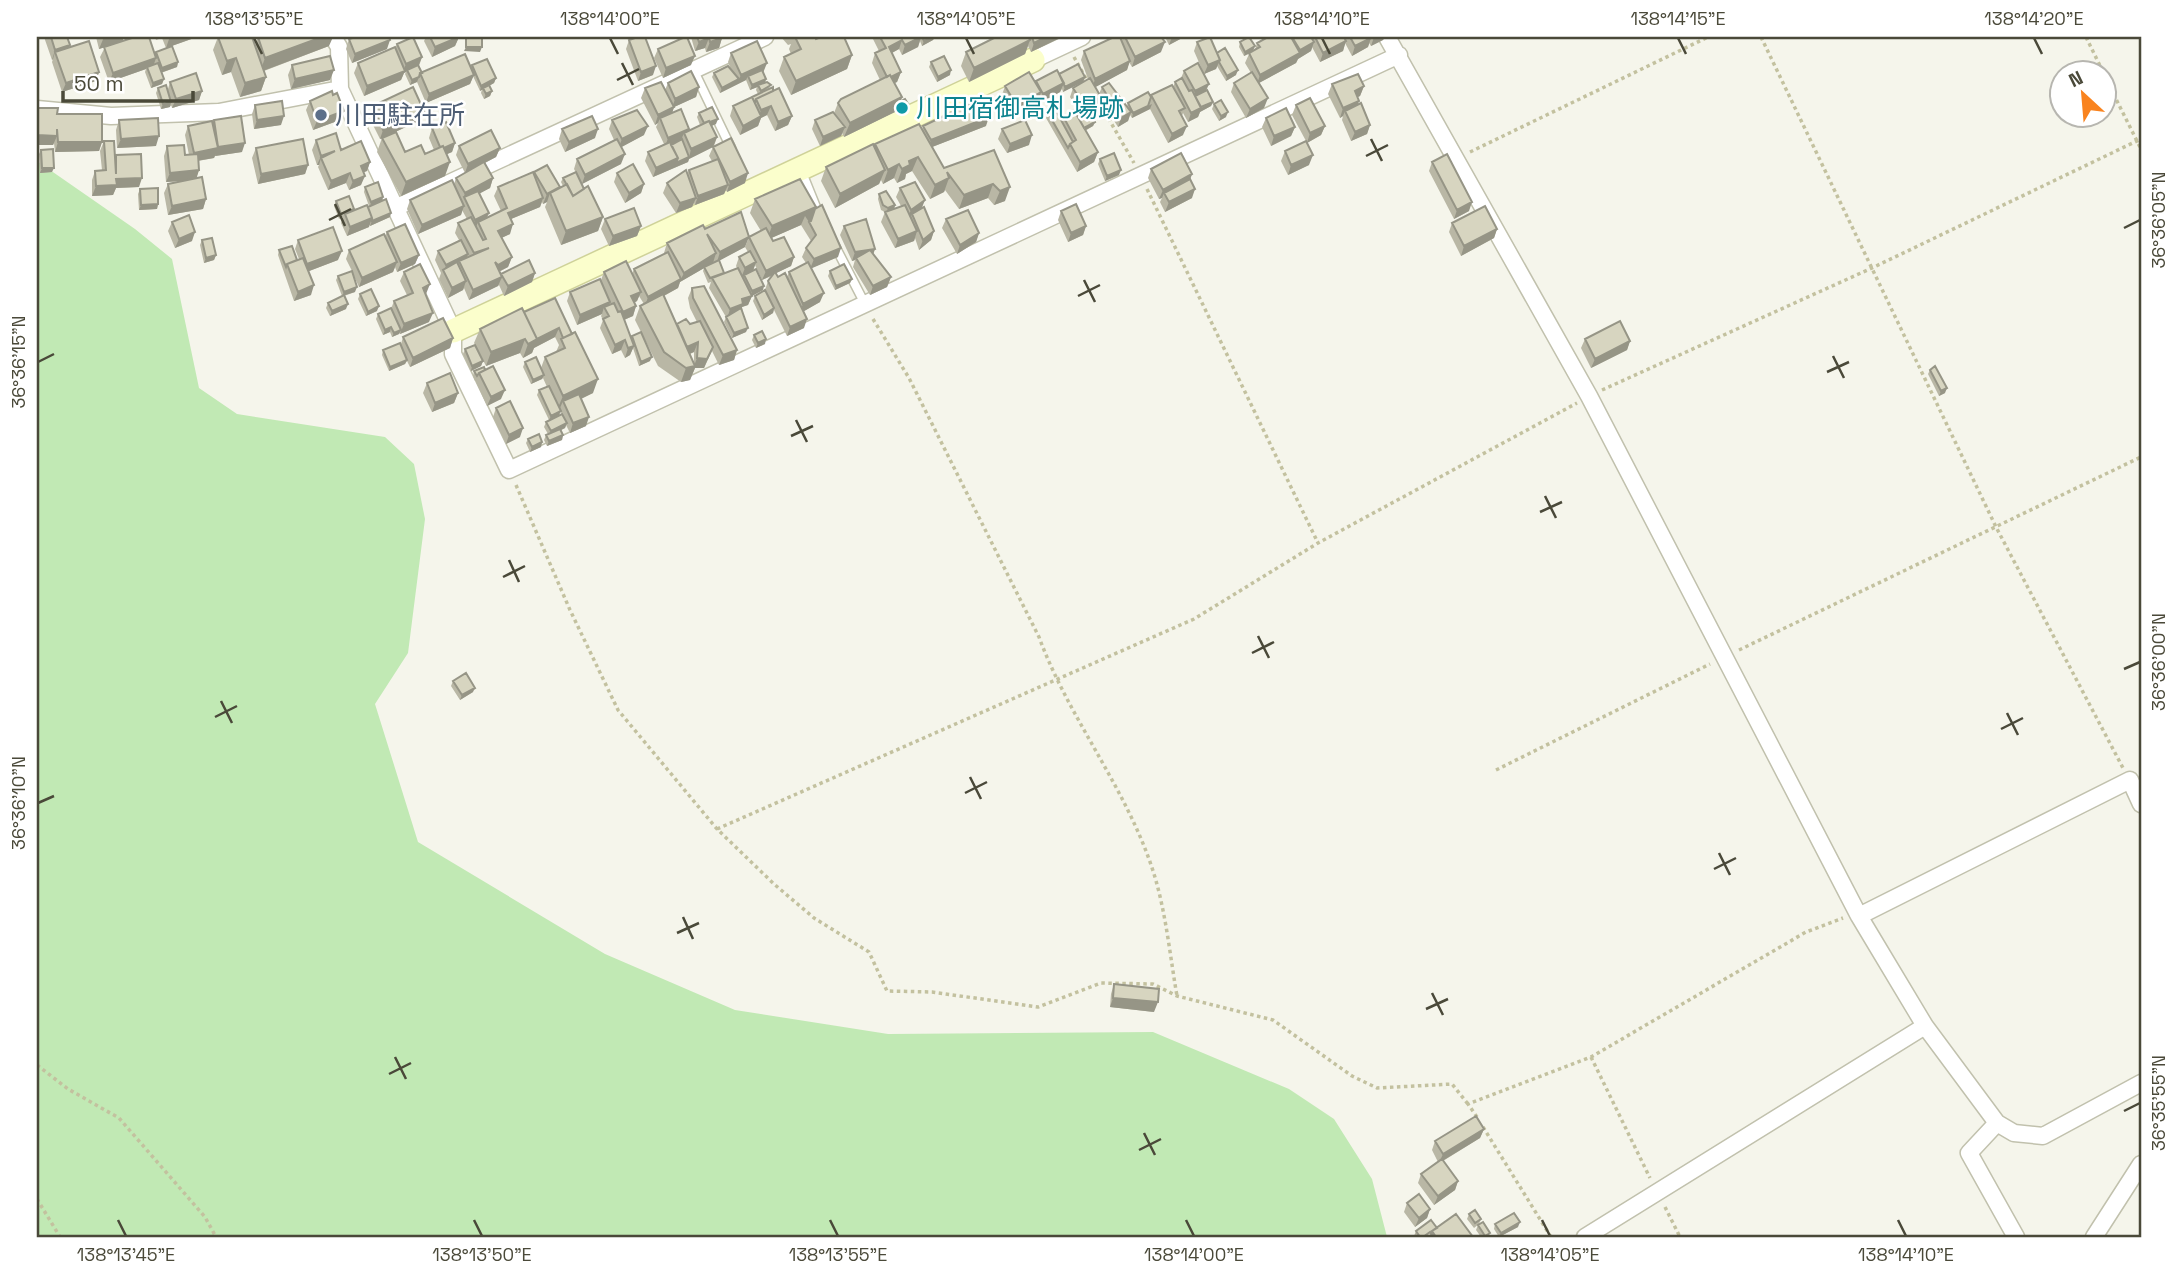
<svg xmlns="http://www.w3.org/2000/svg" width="2178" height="1274" font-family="'Space Grotesk','Noto Sans JP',sans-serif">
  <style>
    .green { fill: #c1e9b4 }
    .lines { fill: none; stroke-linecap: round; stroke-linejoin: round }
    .lane-casing { stroke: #c1c1ad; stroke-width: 11 }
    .street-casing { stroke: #c1c1ad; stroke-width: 19 }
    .secondary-casing { stroke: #cfd299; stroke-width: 26 }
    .path { stroke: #c3c19f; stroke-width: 3.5; stroke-dasharray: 3.5 3.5; stroke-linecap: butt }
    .lane { stroke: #fff; stroke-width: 8 }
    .street { stroke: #fff; stroke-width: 16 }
    .secondary { stroke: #fbfecc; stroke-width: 23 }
    .wall { fill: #b9b7a5; fill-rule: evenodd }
    .shaded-wall { fill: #969586 }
    .building { fill: #d7d5c0; stroke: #969586; stroke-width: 2 }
    .ticks { fill: none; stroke: #4a4939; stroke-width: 2.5 }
    .culture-dot { fill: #0f9aa8; stroke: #fff; stroke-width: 2.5 }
    .service-dot { fill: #5c6f8a; stroke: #fff; stroke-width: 2.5 }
    .labels { text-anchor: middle; stroke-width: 5; stroke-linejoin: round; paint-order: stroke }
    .culture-label { font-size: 26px; fill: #0d838f; stroke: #fff; text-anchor: start }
    .service-label { font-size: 26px; fill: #4e5e75; stroke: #fff; text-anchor: start }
    .neatline { fill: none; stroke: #4a4939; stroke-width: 2.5 }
    .ticks-label { font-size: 18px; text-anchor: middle; fill: #4a4939 }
  </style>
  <rect width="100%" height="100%" fill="#f5f5eb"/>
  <path class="green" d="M37 161 135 229 172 259 199 388 237 414 385 437 414 464 425 519 408 653 375 704 418 842 605 954 735 1010 888 1034 1153 1032 1289 1089 1334 1119 1372 1179 1387 1237H37Z"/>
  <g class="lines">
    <defs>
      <path id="lane" d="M693 69 731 148
        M801 170 820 217
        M834 244 865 304"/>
      <path id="street" d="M333 37 339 47 340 89 453 331V354L509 470 1399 55
        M1387 37 1589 396 1859 916 1925 1026 1997 1123 2014 1133 2043 1136 2141 1083
        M1033 60 1082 37
        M37 109 111 116 219 112 340 89
        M395 208 765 37
        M1859 916 2130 780 2141 804
        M1997 1123 1969 1153 2016 1237
        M1585 1237 1925 1026
        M2094 1237 2141 1164"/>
      <path id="secondary" d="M453 331 1033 60"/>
    </defs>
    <use href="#lane" class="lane-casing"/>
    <use href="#street" class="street-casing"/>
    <use href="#secondary" class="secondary-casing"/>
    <path class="path" d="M1761 37 1996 527 2123 768
      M2086 37 2104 74
      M1074 57 1089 84
      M2104 75 2141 149
      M1098 100 1134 163
      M1470 152 1708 37
      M1147 189 1318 543
      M873 319 909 378 1039 637C1069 719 1128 790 1154 874 1166 913 1170 956 1177 996
      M1602 390 1872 268 2141 139
      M516 485 570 610 618 710 717 829 774 884 814 918 869 952 887 991 932 992 1038 1007 1101 983 1153 984 1177 996 1273 1020 1352 1076 1377 1088 1452 1084 1468 1104
      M1739 650 2141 457
      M1496 770 1710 664
      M717 829 1194 619 1318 543 1577 403
      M1591 1057 1650 1178
      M37 1065 68 1089 119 1118 205 1217 216 1237
      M1477 1117 1468 1104 1591 1057 1806 932 1843 918
      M1483 1127 1551 1237
      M37 1199 60 1237
      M1665 1207 1680 1237"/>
    <use href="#lane" class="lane"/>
    <use href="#street" class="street"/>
    <use href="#secondary" class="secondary"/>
  </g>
  <path class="wall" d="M44 37H67L69 48 99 72 96 81 62 92 52 62 53 59 52 60Z
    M96 37H124L122 41 155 55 156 52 178 62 177 67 161 73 164 79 162 84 151 88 145 72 146 69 109 82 100 57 105 47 99 49Z
    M155 37H197L166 48 162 38 156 40Z
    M218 37H256L253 38 255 45 258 37 329 46 264 71 266 77 261 91 240 97 231 72 222 75 213 50Z
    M426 37H459L455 46 432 57 424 41Z
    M691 37H722V38L719 48 706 52 705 48 695 51Z
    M781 37H815L816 39 852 55 847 69 791 95 779 71 784 57 791 54 789 49 791 44 788 45Z
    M872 37H935L933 40 922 46 920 41 918 47 902 55 899 49 892 53 901 72 897 82 894 83 902 97 901 101 906 109 900 113 898 108 897 111 844 137 842 133 841 136 820 146 812 129 815 120 834 113 838 103 880 80 872 63 875 53 879 51Z
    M996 37H1062L1031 52 1028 46 1025 54 969 82 961 66 966 52Z
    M1123 37H1161V52L1132 67 1129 62 1127 70 1095 87 1099 94 1102 87 1127 106 1128 103 1151 97 1173 87 1175 82 1181 78 1184 71 1206 91 1213 102 1211 106 1200 112 1198 117 1188 122 1183 113 1182 116 1183 135 1168 143 1150 109 1132 118 1130 115 1128 121 1118 127 1100 99 1098 107 1089 112 1095 122 1093 126 1085 131 1098 152 1094 162 1077 172 1046 118 1048 113 1062 123 1064 118 1073 113 1074 110 1085 105 1077 109 1070 97 1073 88 1080 83 1063 92 1062 89 1060 92 1040 103 1038 100V102L1013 116 1002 95 1005 86 1035 83 1036 81 1059 74 1085 77 1084 81 1088 79 1081 60 1084 51 1122 40Z
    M1165 37H1184L1169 45Z
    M1202 37H1213L1210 38 1217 53 1236 75 1226 81 1217 66 1216 69 1204 74 1194 51 1197 42 1203 39Z
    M1268 37H1385L1383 40 1371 46 1369 43 1368 47 1352 56 1345 43 1343 51 1320 62 1312 47 1311 51 1298 59 1296 63 1259 83 1264 108 1246 118 1231 92 1234 83 1251 73 1245 63 1249 54 1244 56 1239 47 1240 42 1253 51 1255 50 1257 43Z
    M349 39 387 49 352 63 346 49Z
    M629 40 653 75 638 81 626 49Z
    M397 44 422 57 419 66 422 73 471 69 472 65 496 78 494 83 489 86 492 91 490 96 484 99 481 93 482 89 480 91 473 76 470 84 426 103 417 82 410 85 405 74 406 72 404 73 401 80 364 96 354 73 358 63 395 48Z
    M658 49 691 65 663 78 654 58Z
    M731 53 763 72 765 82 770 88 773 91 792 116 788 125 775 131 767 115 761 118 758 126 740 135 730 116 733 106 758 94 756 90 757 87 750 90 746 80 720 93 712 77 714 73 731 70 728 62Z
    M931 62 950 75 937 82 929 67Z
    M292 65 330 80 291 89 288 75Z
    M170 82 202 91 199 100 172 108 171 104 170 107 161 109 156 93 158 88 168 89Z
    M668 83 699 87 696 97 674 107 672 113 689 131 700 125 697 117 699 113 716 124 711 126 717 137 714 146 745 183 727 192 726 190 724 194 695 205 694 203 692 207 676 213 663 193 667 183 687 174 689 170 712 161 709 156 713 147 689 159 688 162 653 177 645 161 648 152 664 144 656 127 658 123 655 125 641 98 645 88 665 90Z
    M1332 84 1364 86 1360 96 1358 97V105L1370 125 1367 134 1351 141 1342 120 1343 116 1340 118 1328 94Z
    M310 101 340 120 313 130 306 110Z
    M379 103 421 120 380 139 372 123Z
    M1214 104 1226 117 1219 121 1212 109Z
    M255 105 281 125 254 129 252 114Z
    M1296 105 1325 126 1321 135 1307 143 1309 165 1288 175 1281 161 1285 151 1306 141 1292 115Z
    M37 108 57 114 102 142 99 151 55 152 54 143 53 145H37Z
    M1266 118 1295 127 1291 136 1271 146 1262 127Z
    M119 120 156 146 117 148 116 130Z
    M214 120 242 152 215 156 214 158 198 161 199 170 196 178 206 199 203 209 168 215 164 193 168 184 182 181 166 182 164 156 167 146 185 155H189L185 135 188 126 213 124Z
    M612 120 644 135 621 147V164L582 184 574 169 577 159 614 140 609 129Z
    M923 126H986L932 147 944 168 994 150 1005 201 994 205 988 198 959 209 945 190 944 192 930 199 912 171 906 174 905 179 897 183 894 178 883 184 881 180 879 184 835 208 821 181 826 167 874 147 875 144 922 130Z
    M432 128 455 143 452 152 447 154 445 176 401 196 377 152 382 138 405 152 425 154 434 150 429 138Z
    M562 129 595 138 565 152 559 139Z
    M1002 129 1029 145 1007 153 998 139Z
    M316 140 370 162 367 171 363 172 361 185 349 190 346 183 328 190 318 167 319 165H317L312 150Z
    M104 141 115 158 116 155 139 187 116 188 113 195 92 196V180L95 171 102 170 100 151Z
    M459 146 500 148 496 157 485 163 493 178 490 188 479 193 487 217 501 211 494 196 498 187 534 172 559 188 563 186 561 182 563 178 584 189 603 217 598 231 561 245 545 207 547 202 543 204 542 202 540 207 511 219 510 234 501 238 512 257 508 267 499 272 501 275 535 273 532 282 504 296 499 285 498 286 469 300 464 288 463 290 448 298 439 279 441 273 435 260 438 251 459 240 455 233 458 223 467 219 462 210 461 215 418 234 407 209 410 200 454 184 456 178 465 173 456 155Z
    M256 148 308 165 305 174 258 184 252 158Z
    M41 150 52 172 40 173 39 154Z
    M1100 159 1119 175 1105 181 1098 164Z
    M1432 162 1469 211 1454 219 1429 171Z
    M1151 169 1192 198 1165 212 1160 202 1162 198 1159 199 1148 178Z
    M617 173 644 184 641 193 625 203 614 182Z
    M365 187 382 201 390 217 370 226 369 224V227L347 236 341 223 343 217 339 219 334 206 336 201 354 209 369 206 364 192Z
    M900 188 922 208 934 231 931 240 919 250 915 238 914 241 895 248 881 222 885 212 881 210 878 199 879 194 895 205 894 209 901 206 896 197Z
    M140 189 158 204 157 209 139 210 138 194Z
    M755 199 816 207 815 209 838 257 811 268 820 302 804 311V328L787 336 774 310 773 313 762 320 753 301 755 296 765 290 768 281 774 275 762 280 755 265 753 270 763 290 752 296 748 305 742 307 746 332 732 338 724 322 726 317 709 288 711 282 708 283 703 271 704 268 680 282 678 288 664 296 677 324H690L697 322 690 308 688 298 692 288 737 350 734 360 719 365 712 351 704 368H695L690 380 681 382 658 366 635 320 640 306 644 304 639 296 637 301 634 303 636 306 633 316 624 320 631 339 632 336 650 361 639 366 633 348 630 355 625 358 621 350 612 354 600 328 603 320 601 316 602 314 577 325 567 301 570 292 601 280 604 272 632 274 634 269 664 254V253L667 243 705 229 745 247 719 260 724 274 737 268 736 266 739 257 748 252 745 247 749 237 761 231 750 213ZM801 225 811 241 806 248 802 257 806 263 789 272 787 277H778L776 273 791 266 794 257 773 241 771 238ZM694 352V363L690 354Z
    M1061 211 1086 226 1083 235 1068 242 1058 220Z
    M605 219 641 226 637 236 609 246 601 229Z
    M946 219 979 233 976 242 957 254 942 228Z
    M172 222 192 241 175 248 168 231Z
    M1452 223 1497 229 1494 238 1461 256 1449 232Z
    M844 226 875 249 873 254 891 277 887 287 870 295 853 267 855 260 852 261 840 235Z
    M387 232 419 255 415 264 397 272 395 267 393 272 359 287 352 272 355 292 344 296 346 309 330 316 326 308 328 303 342 296 336 280 338 276 352 271 346 259 349 250 385 236Z
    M202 240 216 255 214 260 204 263 200 245Z
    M298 240 338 260 309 271 311 295 294 301 278 255 279 250 297 260 299 259 295 249Z
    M830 271 852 279 850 283 835 290 828 276Z
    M404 272 426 294H425L429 322 400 334V333L399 334 392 337 390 332 383 335 376 319 378 314 391 309 394 301 407 295 400 281Z
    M360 294 377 311 366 316 358 299Z
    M555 298 593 393 581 399 586 426 570 433 566 425 565 428 561 430 563 435 562 440 547 446 544 440 546 435 548 434 544 427 546 422 562 414 560 411 559 415 549 420 537 395 539 390 547 387 543 378 542 379 531 384 523 367 525 362 541 368 545 357 556 352 559 345 555 337 534 348 532 353 523 358 520 353 486 366 474 343 480 329 524 312Z
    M754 335 765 344 756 348 752 340Z
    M403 337 453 338 450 348 410 367 407 361 405 364 389 371 382 355 383 350 401 344Z
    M1585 339 1630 341 1627 350 1591 368 1581 348Z
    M465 349 483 361 481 366 471 371 463 354Z
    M484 367 501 399 487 406 476 382V381H475L473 376 474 371Z
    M1930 370 1945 393 1939 396 1928 374Z
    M427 383 458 393 454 403 432 412 423 393Z
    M496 408 520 437 506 444 493 417Z
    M528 439 542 442 541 447 530 452 526 443Z
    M453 681 473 692 460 700 451 686Z
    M1114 984 1154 1012 1110 1007 1111 994Z
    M1484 1129 1480 1138 1443 1161 1458 1181 1455 1190 1434 1205 1418 1183 1421 1174 1438 1162 1432 1150 1435 1141Z
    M1407 1203 1430 1209 1427 1218 1415 1227 1404 1212Z
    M1469 1214 1481 1219 1479 1224 1474 1228 1467 1219Z
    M1495 1224 1518 1227 1499 1237 1494 1229Z
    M1478 1225 1490 1233 1488 1237H1481L1476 1230Z
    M1437 1228 1473 1237H1415L1414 1236 1416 1231Z"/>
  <path class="shaded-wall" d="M104 37H124L122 42 99 49Z
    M174 37H197L166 48 169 39Z
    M322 37H333L329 46 260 72 265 58Z
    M459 37 455 46 432 57 435 47Z
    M921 37 918 47 902 55 905 45Z
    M932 37H935L933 40 922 46 924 41Z
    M1046 37H1062L1031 52 1034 43Z
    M1172 37H1184L1169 45Z
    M1374 37H1385L1383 40 1371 46Z
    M709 38 705 48 695 51 699 42Z
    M722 38 719 48 706 52 710 42Z
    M1371 38 1368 47 1352 56 1355 46Z
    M390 40 387 49 352 63 355 54Z
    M902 40 899 49 886 56 889 47Z
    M1030 40 1025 54 969 82 974 68Z
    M1346 41 1343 51 1320 62 1323 53Z
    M1165 42 1161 52 1132 67 1135 57Z
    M1314 42 1311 51 1298 59 1296 63 1257 84 1260 75 1298 54 1300 50Z
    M70 45 66 55 55 52 53 59 52 60 55 50Z
    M1255 46 1253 51 1244 56 1245 52Z
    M466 47H482L480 52 464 51Z
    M852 55 847 69 791 95 796 81Z
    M695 56 691 65 663 78 666 68Z
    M422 57 418 67 407 70 406 72 404 73 401 80 364 96 367 86 403 71 406 64Z
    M156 58 153 67H147L146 69 109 82 113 73Z
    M236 58 231 72 222 75 227 61Z
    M1220 60 1216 69 1204 74 1208 65Z
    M1130 61 1127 70 1092 89 1095 79Z
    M178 62 177 67 160 73 162 68Z
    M767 63 763 73 748 76 746 80 720 93 722 88 739 79 741 75Z
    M656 66 653 75 638 81 641 72Z
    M334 70 330 80 291 89 295 79Z
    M951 70 950 75 937 82 938 77Z
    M1238 70 1236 75 1226 81 1227 76Z
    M99 72 96 81 62 92 66 83Z
    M901 72 897 82 884 88 887 78Z
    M474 75 470 84 426 103 429 94Z
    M266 77 261 91 240 97 245 83Z
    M419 77 417 82 410 85 412 80Z
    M1085 77 1083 82 1063 92 1065 87Z
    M496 78 494 83 480 91 481 86Z
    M164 79 162 84 151 88 153 83Z
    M766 79 765 84 750 90 752 85Z
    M1064 83 1060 92 1040 103 1043 94Z
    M1209 84 1205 93 1192 100 1195 91Z
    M1364 86 1360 96 1351 100 1355 91Z
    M699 87 696 97 672 108 675 99Z
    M202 91 199 100 172 108 176 99Z
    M492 91 490 96 484 99 486 94Z
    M1041 92 1038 102 1013 116 1017 106Z
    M1088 95 1084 104 1077 109 1080 99Z
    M902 97 897 111 844 137 850 123Z
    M1101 97 1098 107 1089 112 1092 102Z
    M1268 98 1264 108 1246 118 1250 109Z
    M1359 101 1356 110 1345 111 1343 116 1340 118 1343 108Z
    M171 102 170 107 161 109 163 104Z
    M1213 102 1211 106 1200 112 1198 117 1188 122 1191 113Z
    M908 104 906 109 900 113 901 108Z
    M1152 104 1150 109 1132 118 1133 113Z
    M771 106 767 115 761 118 758 126 740 135 743 126 758 118 761 110Z
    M674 107 671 117 660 118 658 123 655 125 658 115Z
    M344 111 340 120 313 130 317 121Z
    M424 111 421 120 380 139 383 130Z
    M1131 112 1128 121 1118 127 1121 118Z
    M1228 112 1226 117 1219 121 1221 116Z
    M284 116 281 125 254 129 257 120Z
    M792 116 788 125 775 131 778 122Z
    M989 117 986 126 927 149 931 140Z
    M718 119 716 124 702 130 704 125Z
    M1095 122 1093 126 1082 132 1083 128Z
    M1370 125 1367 134 1351 141 1355 132Z
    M648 126 644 135 618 149 622 139Z
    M1187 126 1183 135 1168 143 1172 134Z
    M1325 126 1321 135 1307 143 1310 133Z
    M845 127 841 136 820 146 823 137Z
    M1295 127 1291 136 1271 146 1274 136Z
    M598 129 595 138 565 152 569 142Z
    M689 129 686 138 684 133 681 140 665 147 668 138Z
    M37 135 57 136 53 145H37Z
    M1032 135 1029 145 1007 153 1010 144Z
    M159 136 156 146 117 148 121 139Z
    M717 137 713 147 689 159 688 162 653 177 656 168 678 158H689L691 149Z
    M58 142H102L99 151 55 152Z
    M245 143 242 152 215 156 218 147Z
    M455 143 452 152 438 158 441 149Z
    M218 148 214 158 190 162 194 153Z
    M500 148 496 157 465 173 468 164Z
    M335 151 321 158 319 165H317L321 156Z
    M1098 152 1094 162 1077 172 1080 162Z
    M625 154 621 164 582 184 585 175Z
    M1313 155 1309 165 1288 175 1291 165Z
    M918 157 912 171 906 174 905 179 897 183 902 169 909 161Z
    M370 162 367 171 357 175 361 166Z
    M450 162 445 176 401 196 406 182Z
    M899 164 894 178 883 184 888 170Z
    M308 165 305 174 258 184 261 174Z
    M42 168H54L52 172 40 173Z
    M199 170 196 180 166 182 170 173Z
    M885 170 879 184 835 208 840 194Z
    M1121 170 1119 175 1105 181 1107 176Z
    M350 173 346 183 328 190 331 181Z
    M748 173 745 183 727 192 730 182Z
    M1192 174 1189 183 1164 193 1162 198 1159 199 1163 190Z
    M365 176 361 185 349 190 353 181Z
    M142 178 139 187 116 188 113 195 92 196 96 186 116 179Z
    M493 178 490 188 466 201 464 197 462 203 465 193Z
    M949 178 944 192 930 199 935 185Z
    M644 184 641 193 625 203 629 193Z
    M993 184 988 198 959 209 964 195Z
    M728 185 724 194 695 205 698 196Z
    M560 187 556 196 550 193 547 202 543 204 547 194Z
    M1010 187 1005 201 994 205 1000 191Z
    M1195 189 1192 198 1165 212 1169 202Z
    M383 197 382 202 370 207 371 202Z
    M543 198 540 207 504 222 508 213Z
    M696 198 692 207 676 213 680 203Z
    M206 199 203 209 168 215 172 206Z
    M925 200 921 210 912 214 911 217 907 219 911 210Z
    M1472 202 1469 211 1454 219 1457 210Z
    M158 204 157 209 139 210 141 205Z
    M895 205 894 210 886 213 888 208Z
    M464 206 461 215 418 234 422 225Z
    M816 207 811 221 809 222 805 216 801 225 767 240 772 226Z
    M391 213 390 217 370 226 372 221Z
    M489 213 485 222H478L476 227 472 229 475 220Z
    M603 217 598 231 561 245 566 231Z
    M372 218 369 227 347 236 350 227Z
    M513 224 510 234 495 241 498 231Z
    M641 226 637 236 609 246 613 236Z
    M1086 226 1083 235 1068 242 1071 233Z
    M1497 229 1494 238 1461 256 1464 246Z
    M917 231 914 241 895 248 898 239Z
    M934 231 931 240 919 250 923 240Z
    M195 232 192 241 175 248 179 239Z
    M979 233 976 242 957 254 960 245Z
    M749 237 745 247 717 262 720 252Z
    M841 248 838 257 810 269 814 259Z
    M875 249 872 258H856L855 260 852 261 855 252Z
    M342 251 338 260 304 273 307 264Z
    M716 253 713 263 680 282 678 288 645 306 648 297 681 279 684 273Z
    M468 254 465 263 459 261 457 267 444 272 446 265Z
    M216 255 214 260 204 263 206 258Z
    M419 255 415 264 397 272 401 263Z
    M512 257 508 267 494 274 498 265Z
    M794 257 791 266 762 280 766 271Z
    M397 262 393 272 359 287 362 278Z
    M756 262 753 271 741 278 745 268Z
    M535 273 532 282 504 296 508 286Z
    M502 277 498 286 469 300 473 290Z
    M891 277 887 287 870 295 873 286Z
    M852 279 850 283 835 290 836 286Z
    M466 281 463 290 448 298 452 288Z
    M430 284 426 294 419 297 423 288Z
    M314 285 311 295 294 301 298 292Z
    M764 286 763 290 752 296 748 305 742 307 739 313 727 319 730 309 742 299 751 296 752 291Z
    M357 287 355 292 342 296 344 292Z
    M641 292 637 301 628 306 631 296Z
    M824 293 820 302 799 314 803 304Z
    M610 302 607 312 604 307 602 314 577 325 580 315Z
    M348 304 346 309 330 316 332 311Z
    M379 306 377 311 366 316 368 312Z
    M636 306 633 316 619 322 623 312Z
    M774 308 773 313 762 320 764 315Z
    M433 313 429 322 400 334 404 324Z
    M807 319 804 328 787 336 790 327Z
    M391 327 390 332 383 335 385 330Z
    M559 328 555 337 534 348 532 353 523 358 528 344Z
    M748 328 746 332 732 338 734 333Z
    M401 330 399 334 392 337 394 333Z
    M453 338 450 348 410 367 413 358Z
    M525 339 520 353 486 366 491 352Z
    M766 339 765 344 756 348 758 343Z
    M625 340 621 350 612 354 615 345Z
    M1630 341 1627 350 1591 368 1595 359Z
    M698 342 694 352 684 356 687 347Z
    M634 346 630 355 625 358 628 348Z
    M713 347 704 368H695L690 380 681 382 686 368 694 366 697 358Z
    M737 350 734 360 719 365 723 355Z
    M652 357 650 361 639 366 641 362Z
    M407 360 405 364 389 371 390 367Z
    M483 361 481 366 471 371 472 366Z
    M544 375 542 379 531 384 533 380Z
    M598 379 593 393 566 406 563 401 560 408 557 410 563 396Z
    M1947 388 1945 393 1939 396 1941 391Z
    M505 390 501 399 487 406 491 397Z
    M458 393 454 403 432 412 435 403Z
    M561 411 559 415 549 420 551 416Z
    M589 417 586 426 570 433 573 423Z
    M567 423 565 428 549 436 551 431Z
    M523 428 520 437 506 444 509 435Z
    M563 435 562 440 547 446 549 441Z
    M542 442 541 447 530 452 532 447Z
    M475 688 473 692 460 700 462 695Z
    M1113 998 1158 1002 1154 1012 1110 1007Z
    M1484 1129 1480 1138 1439 1163 1443 1154Z
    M1458 1181 1455 1190 1434 1205 1438 1196Z
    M1430 1209 1427 1218 1415 1227 1419 1218Z
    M1520 1222 1518 1227 1499 1237 1501 1233Z"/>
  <path class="building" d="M51 37H67L70 45 55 50Z
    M135 37H149L156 58 113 73 104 47Z
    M218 37H252L266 77 245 83 236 58 227 61Z
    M258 37H322L265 58Z
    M356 37H389L390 40 355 54 349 39Z
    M413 37 422 57 406 64 397 44Z
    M430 37H459L435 47Z
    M466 37H482V47H466Z
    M638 37H645L656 66 641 72 629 40Z
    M685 37H687L695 56 666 68 658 49Z
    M697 37H722V38L710 42 709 38 699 42Z
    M795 37H815L816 39 821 37H844L852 55 796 81 784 57 801 49Z
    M880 37H921L905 45 902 40 889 47 901 72 891 77 890 75 887 77 875 53 886 48Z
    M922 37H932L924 41Z
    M996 37H1029L1030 40 974 68 966 52Z
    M1032 37H1046L1034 43Z
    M1114 37H1120L1130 61 1095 79 1084 51Z
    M1125 37H1161L1165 42 1135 57Z
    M1210 37 1220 60 1208 65 1197 42Z
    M1249 37 1255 46 1245 52 1240 42Z
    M1268 37H1291L1300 53 1260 75 1249 53 1260 47 1257 43Z
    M1292 37H1311L1314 42 1300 50Z
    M1315 37H1344L1346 41 1323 53Z
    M1350 37H1371V38L1355 46Z
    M89 41 99 72 66 83 55 52Z
    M757 41 767 63 741 75 731 53Z
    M172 46 178 62 162 68 156 52Z
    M395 47 405 71 367 86 358 63Z
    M1225 48 1238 70 1227 76 1219 62 1220 60 1217 53Z
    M465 54 474 75 429 94 420 73Z
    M330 56 334 70 295 79 292 65Z
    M944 56 951 70 938 77 931 62Z
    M487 59 496 78 481 86 472 65Z
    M158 63 164 79 153 83 147 67Z
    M1198 63 1209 84 1195 91 1184 71Z
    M1078 64 1085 77 1065 87 1059 74Z
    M418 65 422 73H420L419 77 412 80 407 70Z
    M728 66 739 79 722 88 714 73Z
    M762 70 766 79 752 85 748 76Z
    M1057 70 1064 83 1043 94 1036 81Z
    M691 71 699 87 675 99 668 83Z
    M1029 72 1041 92 1017 106 1005 86Z
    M1252 72 1268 98 1250 109 1234 83Z
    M196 73 202 91 176 99 170 82Z
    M1358 74 1364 86 1355 91 1359 101 1343 108 1332 84Z
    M890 75 902 97 850 123 838 103 841 99Z
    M1090 78 1101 97 1092 102 1088 95 1080 99 1073 88Z
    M1182 78 1189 91 1192 90 1201 108 1191 113 1175 82Z
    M661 82 674 107 658 115 645 88Z
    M767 82 771 85 761 91 758 85Z
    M1109 83 1131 112 1121 118 1102 87Z
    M166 85 171 102 163 104 158 88Z
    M489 85 492 91 486 94 483 88Z
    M1172 85 1185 108 1179 111 1187 126 1172 134 1151 95Z
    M413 87 424 111 383 130 376 113 382 110 379 103Z
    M773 87V91L756 99 755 103 752 97Z
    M779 88 792 116 778 122 771 106 761 110 756 99Z
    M1207 90 1213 102 1201 107 1195 96Z
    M332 91 333 95 337 93 344 111 317 121 310 101Z
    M1148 92 1151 97 1148 106 1133 113 1128 103Z
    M752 97 761 116 743 126 733 106Z
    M1310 98 1325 126 1310 133 1296 105Z
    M905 99 908 104 901 108 900 104 901 101Z
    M980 99 989 117 931 140 923 126Z
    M1221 100 1228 112 1221 116 1214 104Z
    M282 101 284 116 257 120 255 105Z
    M1361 103 1370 125 1355 132 1345 111Z
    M1085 104 1095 122 1084 128 1074 110Z
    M712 107 718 119 710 122 709 121 704 123 699 113Z
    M37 108H58L57 114H102V142H58L57 129V136L37 135Z
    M1286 108 1295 127 1274 136 1266 118Z
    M681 109 689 129 668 138 660 118Z
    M1055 109 1073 142 1070 144 1068 148 1048 113Z
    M637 110 648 126 622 139 612 120Z
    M833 112 845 127 823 137 815 120Z
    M1075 112 1098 152 1080 162 1070 144 1076 140 1064 118Z
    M241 116 245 143 218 147 214 120Z
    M592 116 598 129 569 142 562 129Z
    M158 118 159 136 121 139 119 120Z
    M1025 120 1032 135 1010 144 1002 129Z
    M212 121 218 148 194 153 188 126Z
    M709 121 717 137 691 149 684 133Z
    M446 122 455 143 444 148 443 146 440 147 432 128Z
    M919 124 944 168 994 150 1010 187 1000 191 993 184 964 195 947 172 949 178 935 185 918 157 909 161 910 165 902 169 899 164 888 170 875 144Z
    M491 130 500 148 468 164 459 146Z
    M396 132 405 152 421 145 425 154 443 146 450 162 406 182 382 138Z
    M336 133 341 150 361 141 370 162 361 166 365 176 353 181 350 173 331 181 321 158 335 151 321 156 316 140Z
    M731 138 748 173 730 182 713 147Z
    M303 139 308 165 261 174 256 148Z
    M617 139 625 154 585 175 577 159Z
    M682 139 689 157 676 163 678 158 671 145Z
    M104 141H114L116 174V155L141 154 142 178 116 179 117 185 96 186 95 171 106 170Z
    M1306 141 1313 155 1291 165 1285 151Z
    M670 142 678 158 656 168 648 152Z
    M873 144 885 170 840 194 826 167Z
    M184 145 185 155 198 154 199 170 170 173 167 146Z
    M53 149 54 168H42L41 150Z
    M1114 153 1121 170 1107 176 1100 159Z
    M1181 153 1192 174 1163 190 1151 169Z
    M1447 154 1472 202 1457 210 1432 162Z
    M718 159 728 185 698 196 689 170Z
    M484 162 493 178 465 193 456 178Z
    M633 164 644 184 629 193 617 173Z
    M547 165 560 187 547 194 534 172Z
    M686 170 696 198 680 203 667 183Z
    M533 172 543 198 508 213 513 224 498 231 512 257 498 265 495 262 502 277 473 290 459 261 489 248 474 253 458 223 471 217 483 240 486 239 478 222 507 208 498 187Z
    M576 172 584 189 573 196 563 178Z
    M202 177 206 199 172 206 168 184Z
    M800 179 816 207 772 226 755 199Z
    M1190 179 1195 189 1169 202 1164 193Z
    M452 180 464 206 422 225 410 200Z
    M378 182 383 197 371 202 365 187Z
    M915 182 925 200 911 210 900 188Z
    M567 184 573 196 588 186 603 217 566 231 550 193Z
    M158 188V204L141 205 140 189Z
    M478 191 489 213 475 220 464 197Z
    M886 191 895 205 888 208 883 205 879 194Z
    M349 196 354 209 341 214 336 201Z
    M386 199 391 213 372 221V218L368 207Z
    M1076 204 1086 226 1071 233 1061 211Z
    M367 205 372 218 350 227 345 214Z
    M822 205 841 248 814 259 806 248 816 235 809 222 811 221 815 209Z
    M905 205 917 231 898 239 885 212Z
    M1485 206 1497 229 1464 246 1452 223Z
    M924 207 934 231 923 240 912 214Z
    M634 208 641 226 613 236 605 219Z
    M968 210 979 233 960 245 946 219Z
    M741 212 749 237 720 252 707 234 716 253 684 273 667 243 703 225 705 229Z
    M189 215 195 232 179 239 172 222Z
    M866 219 875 249 855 252 844 226Z
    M405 224 419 255 401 263 387 232Z
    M333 227 342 251 307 264 298 240Z
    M766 228 773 241 784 237 794 257 766 271 749 237Z
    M384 234 397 262 362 278 349 250Z
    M212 238 216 255 206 258 202 240Z
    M461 240 468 254 446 265 438 251Z
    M292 246 297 260 287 264 286 267 279 250Z
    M870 250 891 277 873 286 856 258Z
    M750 251 756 262 745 268 739 257Z
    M668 252 681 279 648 297 634 269Z
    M303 258 314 285 298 292 287 264Z
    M529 260 535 273 508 286 501 274Z
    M719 260 724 273 710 278 704 267Z
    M626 261 641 292 631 296 636 306 623 312 604 272Z
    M457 262 466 281 452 288 443 270Z
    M808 262 824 293 803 304 789 272Z
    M420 264 430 284 423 288 433 313 404 324 394 301 413 293 404 272Z
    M844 264 852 279 836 286 830 271Z
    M738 268 752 296 742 299 743 304 730 309 712 278Z
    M756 269 764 286 752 291 744 275Z
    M352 271 357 287 344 292 338 276Z
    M775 272 778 277 785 273 807 319 790 327 768 281Z
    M600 279 610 302 580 315 570 292Z
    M704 286 737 350 723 355 693 298 692 288Z
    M371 289 379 306 368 312 360 294Z
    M765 290 774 308 764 315 755 296Z
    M663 294 695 366 686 368 664 352 640 306Z
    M344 295 348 304 332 311 328 303Z
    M555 298 572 334 563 338 559 328 537 339 524 312Z
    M614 303 618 312 621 311 634 346 628 348 625 340 615 345 603 319 609 316 604 307Z
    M391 308 401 330 394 333 391 327 385 330 378 314Z
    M522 308 537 339 528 344 525 339 491 352 480 329Z
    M741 308 748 328 734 333 726 317Z
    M443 318 453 338 413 358 403 337Z
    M686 319 690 324 700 321 713 347 707 359 697 358 698 342 687 347 677 324Z
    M1620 321 1630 341 1595 359 1585 339Z
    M762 331 766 339 758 343 754 335Z
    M575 332 598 379 563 396 545 357 565 348 561 339Z
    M641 332 652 357 641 362 632 336Z
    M400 343 407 360 390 367 383 350Z
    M475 345 483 361 472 366 465 349Z
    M536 357 544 375 533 380 525 362Z
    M493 366 505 390 491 397 479 373Z
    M1935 366 1947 388 1941 391 1930 370Z
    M484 367 485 370 479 373 477 376 474 371Z
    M450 373 458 393 435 403 427 383Z
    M549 386 561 411 551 416 539 390Z
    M579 394 589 417 573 423 563 401Z
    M510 401 523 428 509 435 496 408Z
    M562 414 567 423 551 431 546 422Z
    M560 429 563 435 549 441 546 435Z
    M539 434 542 442 532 447 528 439Z
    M466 673 475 688 462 695 453 681Z
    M1114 984 1159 989 1158 1002 1113 998Z
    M1476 1116 1484 1129 1443 1154 1435 1141Z
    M1442 1159 1458 1181 1438 1196 1421 1174Z
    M1419 1194 1430 1209 1419 1218 1407 1203Z
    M1475 1210 1481 1219 1475 1223 1469 1214Z
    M1514 1213 1520 1222 1501 1233 1495 1224Z
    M1456 1214 1473 1237H1436L1432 1231Z
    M1431 1220 1437 1228 1432 1231 1431 1234 1430 1232 1423 1237H1420L1416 1231Z
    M1483 1222 1490 1233 1485 1236 1478 1225Z
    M1430 1232 1434 1237H1423Z"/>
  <path class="ticks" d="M254 38 262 54M610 38 618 54M966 38 974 54M1322 38 1330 54M1678 38 1686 54M2034 38 2042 54M622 63 633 85M617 80 639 69M1371 139 1382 161M1366 156 1388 145M335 204 345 226M329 220 351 209M2124 228 2140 220M1084 280 1095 302M1078 296 1100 285M1833 356 1844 378M38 362 54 354M1827 372 1849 362M796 420 807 442M791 436 813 426M1545 496 1556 518M1540 512 1562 502M509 560 519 582M503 577 525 566M1258 636 1269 658M1252 653 1274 642M2124 669 2140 662M221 701 232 723M2007 713 2018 735M215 717 237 706M2001 729 2023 718M970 777 981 799M965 793 987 782M38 803 54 796M1719 853 1730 875M1714 869 1736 858M683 917 693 939M677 933 699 923M1432 993 1443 1015M1426 1009 1448 999M395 1057 406 1079M389 1074 411 1063M2124 1111 2140 1103M1144 1133 1155 1155M1139 1150 1161 1139M118 1220 126 1236M474 1220 482 1236M830 1220 838 1236M1186 1220 1194 1236M1542 1220 1550 1236M1898 1220 1906 1236"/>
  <circle class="culture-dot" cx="902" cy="108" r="7"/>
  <circle class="service-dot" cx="321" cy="115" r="7"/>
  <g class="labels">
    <g class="culture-label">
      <text x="916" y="117">川田宿御高札場跡</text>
    </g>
    <g class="service-label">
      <text x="335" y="124">川田駐在所</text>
    </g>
  </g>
  <rect width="2178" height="1274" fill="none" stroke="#ffffff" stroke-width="77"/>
  <g transform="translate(2083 94) rotate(334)"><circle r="33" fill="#ffffff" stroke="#b7b6b0" stroke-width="2"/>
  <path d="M0-5L12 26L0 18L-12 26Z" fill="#f9831e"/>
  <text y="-10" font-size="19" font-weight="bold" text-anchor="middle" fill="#4a4939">N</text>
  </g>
  <path d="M63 91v10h130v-10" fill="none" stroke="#4a4939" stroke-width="3.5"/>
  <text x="74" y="91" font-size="21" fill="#4a4939" stroke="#ffffff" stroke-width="5" paint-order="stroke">50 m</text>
  <rect x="38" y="38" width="2102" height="1198" class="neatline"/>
  <g class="ticks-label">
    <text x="254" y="25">138°13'55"E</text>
    <text x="610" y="25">138°14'00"E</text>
    <text x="966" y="25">138°14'05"E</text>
    <text x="1322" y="25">138°14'10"E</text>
    <text x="1678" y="25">138°14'15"E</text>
    <text x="2034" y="25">138°14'20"E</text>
    <text transform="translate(2159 220) rotate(-90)" y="6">36°36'05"N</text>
    <text transform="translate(19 362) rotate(-90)" y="6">36°36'15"N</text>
    <text transform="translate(2159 662) rotate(-90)" y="6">36°36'00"N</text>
    <text transform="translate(19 803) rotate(-90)" y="6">36°36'10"N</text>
    <text transform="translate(2159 1103) rotate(-90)" y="6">36°35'55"N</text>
    <text x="126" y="1261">138°13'45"E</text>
    <text x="482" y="1261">138°13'50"E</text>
    <text x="838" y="1261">138°13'55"E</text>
    <text x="1194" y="1261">138°14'00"E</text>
    <text x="1550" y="1261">138°14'05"E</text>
    <text x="1906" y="1261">138°14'10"E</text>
  </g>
</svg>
